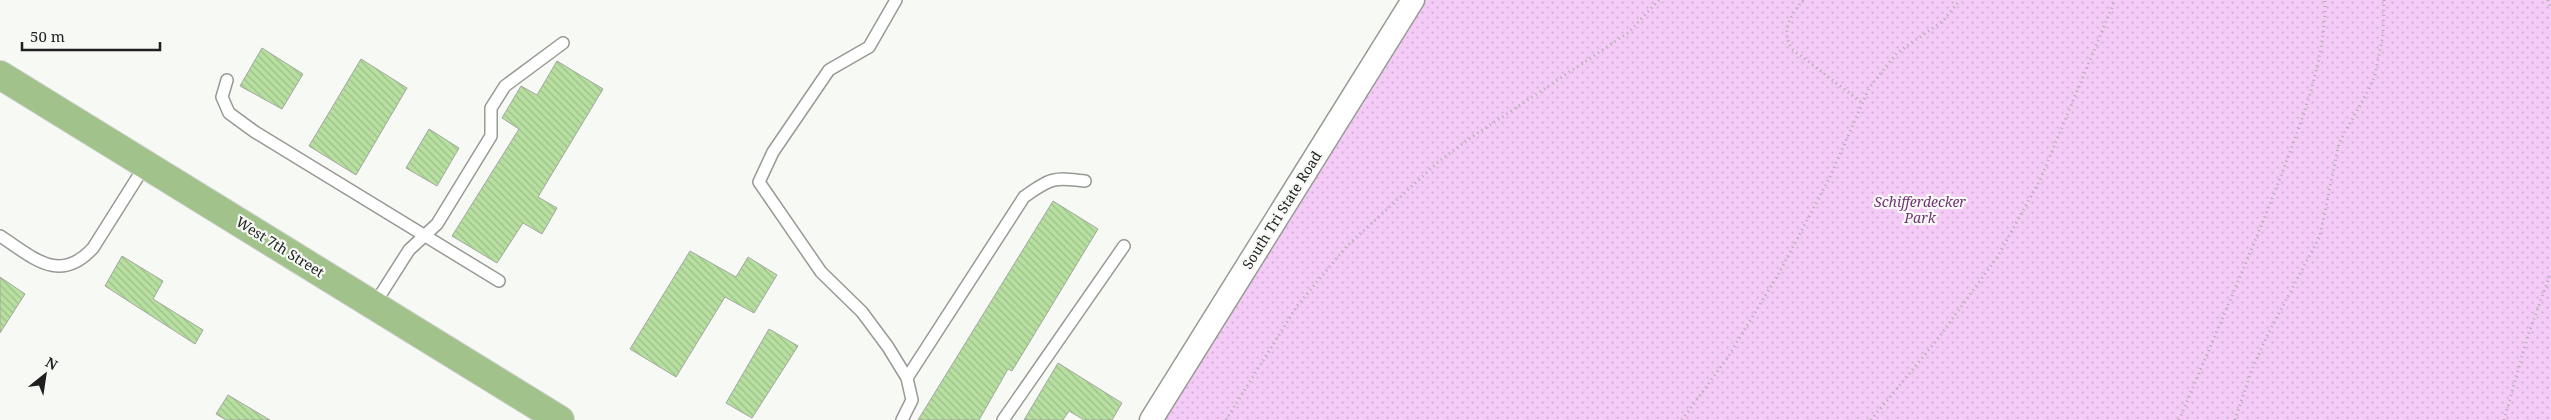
<svg xmlns="http://www.w3.org/2000/svg" width="2551" height="420" font-family="'Noto Serif',serif">
  <style>
    .grass { fill: url(#grass-dots) }
    .building { fill: url(#building-back-hatch); stroke: #a4a7a3 }
    .lines { fill: none; stroke-linecap: round; stroke-linejoin: round }
    .service-casing { stroke: #989a96; stroke-width: 14 }
    .minor-casing { stroke: #989a96; stroke-width: 25 }
    .primary-casing { stroke: #d2d2d2; stroke-width: 30 }
    .path { stroke: #abadaa; stroke-width: 3; stroke-dasharray: 1 4; stroke-linecap: butt }
    .service { stroke: #fff; stroke-width: 11 }
    .minor { stroke: #fff; stroke-width: 22 }
    .primary { stroke: #a1c28a; stroke-width: 28 }
    .labels { text-anchor: middle; stroke-width: 4.5; stroke-linejoin: round; paint-order: stroke }
    .park-label { font-size: 14px; font-style: italic; fill: #723476; stroke: #f7f9f5 }
    .street-label { font-size: 14px; fill: #1e1f1e; stroke: #f7f9f5 }
  </style>
  <defs>
    <pattern id="grass-dots" width="8" height="8" patternUnits="userSpaceOnUse" patternTransform="scale(1.25)"><rect width="8" height="8" fill="#f4cbf6"/><path d="M2 2h.1M6 6h.1" fill="none" stroke="#d1aed2" stroke-width="1.8" stroke-linecap="round"/></pattern>
    <pattern id="building-back-hatch" width="6" height="6" patternUnits="userSpaceOnUse" patternTransform="scale(1.25)"><rect width="6" height="6" fill="#b7dfa0"/><path d="M-1 5l2 2M0 0l6 6M5-1l2 2" fill="none" stroke="#9dbf89"/></pattern>
  </defs>
  <rect width="100%" height="100%" fill="#f7f9f5"/>
  <path class="grass" d="M1421 0H2551V420H1158Z"/>
  <path class="building" d="M262 48 303 74 282 109 240 86Z
    M361 59 407 88 356 175 309 146Z
    M557 61 603 89 538 197 557 208 542 234 523 223 497 263 452 236 519 129 502 118 521 86 537 95Z
    M429 129 459 148 437 186 406 168Z
    M1053 201 1098 229 1012 371 1008 369 979 420H918Z
    M690 251 736 277 748 257 777 275 754 313 725 297 676 377 630 349Z
    M122 256 163 281 153 299 203 330 195 344 105 286Z
    M0 277 25 294 0 333Z
    M769 329 798 346 752 418 726 403Z
    M1058 363 1122 403 1112 420H1084L1069 411 1063 420H1024Z
    M228 395 270 420H226L216 414Z"/>
  <g class="lines">
    <defs>
      <path id="service" d="M896 0 869 47 829 70 773 152 759 182 821 272 862 312 888 347 907 378 912 400 902 420
        M227 80 222 97 229 113 255 132 499 281
        M0 236C33 257 59 285 93 248L146 164
        M374 305 409 250 437 224 491 136V108L505 86 563 43
        M907 378 1024 197C1050 178 1054 177 1085 181
        M1003 420 1124 246"/>
      <path id="minor" d="M1151 420 1413 0"/>
      <path id="primary" d="M0 75 560 420"/>
    </defs>
    <use href="#service" class="service-casing"/>
    <use href="#minor" class="minor-casing"/>
    <use href="#primary" class="primary-casing"/>
    <path class="path" d="M1803 0C1791 16 1780 30 1792 49L1861 102
      M2548 0 2551 8
      M1226 420 1297 306 1346 247 1437 163 1466 141 1628 33 1659 0
      M1682 420 1728 357 1779 273 1830 177 1869 88 1897 53 1943 21 1960 0
      M1871 420 1937 340 1998 256 2040 180 2115 0
      M2179 420C2212 342 2246 265 2277 186 2299 128 2326 63 2325 0
      M2235 420 2251 372 2267 336 2320 236 2339 143 2368 91 2375 75 2383 35 2384 0
      M2504 420 2528 335 2551 272"/>
    <use href="#service" class="service"/>
    <use href="#minor" class="minor"/>
    <use href="#primary" class="primary"/>
  </g>
  <g class="labels">
    <g class="park-label">
      <text x="1920" y="207">Schifferdecker<tspan x="1920" dy="16">Park</tspan></text>
    </g>
    <g class="street-label">
      <text transform="translate(1282 210) rotate(-58)" y="5">South Tri State Road</text>
      <text transform="translate(280 247) rotate(32)" y="5">West 7th Street</text>
    </g>
  </g>
  <g transform="translate(45 375) rotate(30)" stroke="#f7f9f5" stroke-width="4" paint-order="stroke">
  <path d="M0-4L9 19L0 12L-9 19Z" fill="#1e1f1e"/>
  <text y="-8" font-size="14" font-weight="bold" text-anchor="middle" fill="#1e1f1e">N</text>
  </g>
  <path d="M22 42v8h138v-8" fill="none" stroke="#1e1f1e" stroke-width="2.5"/>
  <text x="30" y="42" font-size="15" fill="#1e1f1e" stroke="#f7f9f5" stroke-width="4" paint-order="stroke">50 m</text>
</svg>
